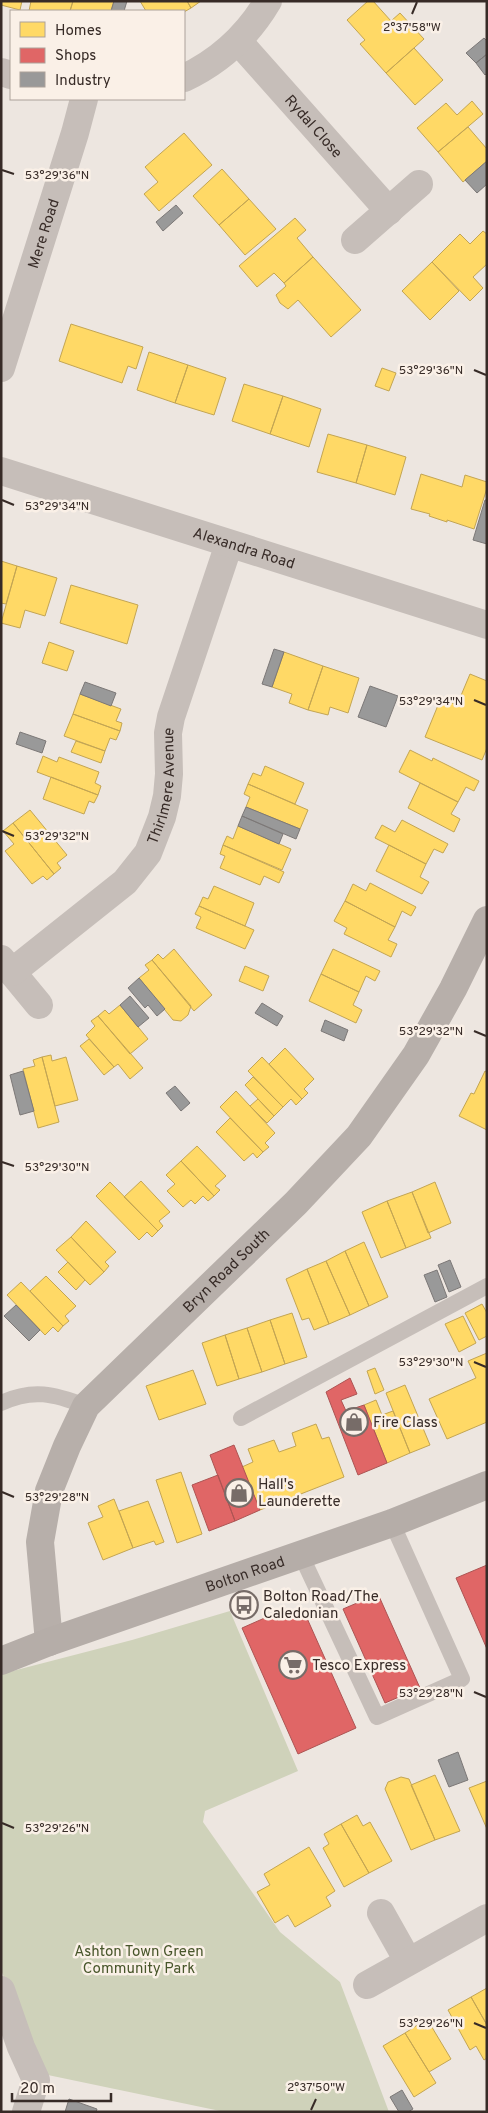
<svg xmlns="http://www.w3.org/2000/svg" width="488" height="2113" font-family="Overpass,sans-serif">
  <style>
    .green { fill: #cfd2ba }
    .homes { fill: #ffd966; stroke: #c3a553 }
    .shops { fill: #e06666; stroke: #ad5453 }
    .industry { fill: #999; stroke: #7c7877 }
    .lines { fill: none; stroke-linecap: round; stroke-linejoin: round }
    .service { stroke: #c6beb9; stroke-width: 16 }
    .minor { stroke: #c6beb9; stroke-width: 28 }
    .tertiary { stroke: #c6beb9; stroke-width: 28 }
    .secondary { stroke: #b7afaa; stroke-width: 28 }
    .primary { stroke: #b5ada8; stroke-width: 28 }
    .ticks { fill: none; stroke: #372b27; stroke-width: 2 }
    .labels { text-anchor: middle; stroke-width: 5; stroke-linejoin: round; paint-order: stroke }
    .street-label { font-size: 15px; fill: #372b27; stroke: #faf0e7 }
    .poi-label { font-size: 15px; fill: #372b27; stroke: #faf0e7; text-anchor: start }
    .park-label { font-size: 15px; fill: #48562b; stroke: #faf0e7 }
    .ticks-label { font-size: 12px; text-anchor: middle; fill: #372b27; stroke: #faf0e7; stroke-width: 5; stroke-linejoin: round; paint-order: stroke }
  </style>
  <rect width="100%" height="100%" fill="#ede6e0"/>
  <path class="green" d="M230 1611 298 1771 205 1811 203 1822 280 1932 340 1982 389 2112H225L43 2074 1 1970V1674L132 1640Z"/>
  <path class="homes" d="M1 1H22L20 10 1 5Z
    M31 1H73L70 11H29Z
    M73 1H114L111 11H70Z
    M140 1H187L191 8 184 12 146 11Z
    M187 1H201L191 8Z
    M368 1H373L391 21 400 13 424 39 386 73 360 44 365 40 347 20Z
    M414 48 443 80 415 105 386 73Z
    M472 101 483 114 438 152 417 128 446 103 457 115Z
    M468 127 487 149V161L463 182 438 152Z
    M184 133 212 165 159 211 144 194 158 182 145 167Z
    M222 169 249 199 219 225 193 196Z
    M249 199 276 229 245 255 219 225Z
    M295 218 306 230 297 238 313 257 284 283 274 273 257 287 239 266Z
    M483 231 487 234V264L473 277 483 288 470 301 432 262 460 234 470 244Z
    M313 257 361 310 331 337 298 300 288 309 280 303 276 295 286 286 284 283Z
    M432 262 459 291 430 320 402 291Z
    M71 324 143 347 136 369 128 366 122 383 59 361Z
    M149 352 188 365 175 403 137 390Z
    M188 365 226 378 214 415 175 403Z
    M382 368 396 373 389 391 375 386Z
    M244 384 283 396 270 434 232 421Z
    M283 396 321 409 309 447 270 434Z
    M328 434 367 445 356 483 317 472Z
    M367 445 406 457 395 495 356 483Z
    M421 474 462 487 465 475 487 482V488L474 529 447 520V522L429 516 430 514 411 509Z
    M1 561 17 566 6 604 1 603Z
    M17 566 57 578 45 616 25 610 20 628 1 623Z
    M71 585 138 605 127 644 60 623Z
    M49 642 74 651 67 671 42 663Z
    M284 652 323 666 308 710 289 703 292 694 272 687Z
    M323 666 359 678 348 713 330 707 328 715 308 710Z
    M470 674 487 681V748L482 760 425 737 441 698 457 705Z
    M80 694 121 709 116 721 122 723 120 731 73 714Z
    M73 714 120 731 116 740 110 738 105 751 64 736Z
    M76 741 105 751 101 763 71 752Z
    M410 750 432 761 433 758 479 781 474 791 466 787 458 802 399 772Z
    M43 756 57 762 59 757 99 772 95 783 101 786 98 795 37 772Z
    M265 766 304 783 295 804 248 784 253 773 261 776Z
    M51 777 98 795 94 803 89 801 84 814 43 799Z
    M420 783 458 802 451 814 460 819 454 832 408 808Z
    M248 784 308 810 300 829 246 807 250 797 244 794Z
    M30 810 67 855 57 863 61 868 54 874 13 823Z
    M402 820 448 844 443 853 434 849 426 864 375 838 382 825 395 832Z
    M13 823 54 874 47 880 43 876 32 884 5 851 14 844 3 831Z
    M238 826 291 849 282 870 223 845 227 836 233 839Z
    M223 845 284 872 279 883 264 876 260 885 220 868 225 856 220 854Z
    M389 845 426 864 420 877 429 882 422 894 376 871Z
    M370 883 416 907 411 916 402 911 395 927 345 901 353 884 366 891Z
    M214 886 254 903 245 926 199 906 203 897 208 899Z
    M345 901 395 927 388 940 397 944 391 957 344 934 347 928 334 921Z
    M199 906 254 930 245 949 196 928 201 917 195 914Z
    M174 949 212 995 194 1011 152 960 158 954 163 959Z
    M333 949 380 971 375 981 366 976 359 992 321 974Z
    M152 960 191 1006 188 1015 181 1021 173 1020 139 978 149 970 145 965Z
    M245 966 269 976 263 991 239 981Z
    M321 974 359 992 353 1005 362 1010 356 1023 309 1001Z
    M120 1005 148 1039 130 1054 98 1016 105 1010 109 1014Z
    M98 1016 143 1068 130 1079 118 1064 114 1067 86 1035 95 1026 91 1021Z
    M89 1039 114 1067 104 1075 80 1046Z
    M285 1048 314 1079 304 1089 308 1093 302 1099 269 1064Z
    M51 1055 52 1061 66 1057 78 1100 55 1106 42 1057Z
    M42 1057 59 1122 38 1128 23 1069 35 1066 33 1060Z
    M262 1057 302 1099 296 1105 291 1099 283 1107 248 1071Z
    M485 1071 487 1072V1130L459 1116 471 1093 474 1094Z
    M253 1077 283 1107 274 1116 245 1085Z
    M236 1091 275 1133 265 1143 269 1147 263 1152 220 1107Z
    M258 1099 274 1116 267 1123 250 1106Z
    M230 1118 263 1152 257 1158 253 1153 244 1161 216 1132Z
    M197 1146 226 1176 215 1186 220 1190 214 1196 181 1161Z
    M181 1161 214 1196 208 1201 203 1196 195 1204 191 1200 183 1207 167 1191 175 1184 166 1175Z
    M141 1181 170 1212 159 1221 163 1226 158 1231 124 1197Z
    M110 1182 158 1231 152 1237 147 1232 139 1240 96 1196Z
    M435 1182 451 1223 428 1233 412 1192Z
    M412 1192 431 1238 406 1248 387 1201Z
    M387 1201 406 1248 381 1258 362 1212Z
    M86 1221 116 1252 105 1262 109 1266 104 1272 71 1237Z
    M71 1237 104 1272 90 1285 56 1250Z
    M364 1242 388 1297 369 1306 345 1251Z
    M345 1251 369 1306 350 1315 326 1261Z
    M326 1261 350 1315 329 1324 307 1269Z
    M68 1262 85 1280 76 1290 58 1272Z
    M307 1269 329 1324 314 1330 309 1318 302 1320 286 1279Z
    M46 1276 76 1306 65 1316 69 1321 63 1326 30 1291Z
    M21 1282 63 1326 58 1332 53 1327 45 1335 7 1295Z
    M482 1304 487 1313V1336L479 1340 465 1313Z
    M292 1313 307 1357 285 1364 270 1320Z
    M463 1316 476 1343 459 1352 445 1324Z
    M270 1320 285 1364 262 1372 247 1328Z
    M247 1328 262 1372 239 1379 225 1335Z
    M225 1335 239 1379 217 1386 202 1343Z
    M487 1353V1422L447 1439 429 1399 476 1378 468 1361Z
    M375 1368 384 1390 375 1394 367 1371Z
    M193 1370 206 1404 159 1420 146 1386Z
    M405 1385 430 1445 410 1453 386 1393Z
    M376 1400 382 1415 393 1411 410 1453 387 1463 364 1405Z
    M316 1424 322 1439 329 1437 344 1477 260 1510 242 1467 253 1462 248 1449 274 1440 279 1452 296 1446 292 1433Z
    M181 1472 202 1534 177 1543 156 1480Z
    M114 1499 133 1548 103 1560 88 1523 103 1517 98 1506Z
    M148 1501 164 1542 156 1545 154 1541 133 1548 119 1511Z
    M435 1775 460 1831 435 1840 411 1785Z
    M401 1777 409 1779 435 1840 411 1850 385 1789 388 1782Z
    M487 1781V1829L469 1788Z
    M357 1815 363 1826 370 1822 392 1861 369 1873 341 1824Z
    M341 1824 369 1873 344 1887 323 1848 329 1844 324 1834Z
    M309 1847 335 1891 326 1897 331 1906 295 1927 288 1915 275 1923 257 1892 270 1885 264 1874Z
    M487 1988V2025L471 1997Z
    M471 1997 487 2025V2058L484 2060 476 2046 470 2050 448 2010Z
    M427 2019 451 2059 429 2072 405 2033Z
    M405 2033 436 2083 414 2097 383 2046Z"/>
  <path class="shops" d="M350 1378 357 1394 341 1400 346 1411 364 1405 387 1463 358 1475 326 1392Z
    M234 1445 260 1510 235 1521 210 1455Z
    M218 1475 235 1521 209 1531 192 1485Z
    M487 1565V1649L456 1578Z
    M378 1594 420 1688 385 1703 343 1609Z
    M285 1609 306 1616 356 1728 298 1754 242 1628Z"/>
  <path class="industry" d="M114 1H127L124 11H111Z
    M484 38 487 41V54L476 63 466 53Z
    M487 54V73L485 75 476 63Z
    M487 161V184L477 193 465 180Z
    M176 205 183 213 163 231 156 222Z
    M485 500H487V544L473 540Z
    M274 649 284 652 272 687 262 684Z
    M85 682 116 693 111 706 80 694Z
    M370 686 398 696 386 727 358 717Z
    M20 732 46 741 42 753 16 744Z
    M246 807 300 829 296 839 242 816Z
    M242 816 283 834 279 844 238 826Z
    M139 978 165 1009 157 1016 148 1005 145 1008 128 988Z
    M130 996 149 1018 138 1027 120 1005Z
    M262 1003 283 1016 277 1026 255 1013Z
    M325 1020 348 1030 344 1041 321 1031Z
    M23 1071 34 1111 20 1115 10 1075Z
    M175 1086 190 1103 181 1111 166 1093Z
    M450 1260 461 1287 449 1292 438 1265Z
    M437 1270 447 1297 435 1302 424 1275Z
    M16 1305 40 1330 29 1341 4 1316Z
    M458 1752 468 1780 449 1787 438 1760Z
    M402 2090 413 2109 408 2112H399L390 2097Z
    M69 2099 97 2109 96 2112H65Z"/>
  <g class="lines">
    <path class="service" d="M1 1403C33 1388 54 1394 86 1406
      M241 1418 487 1286
      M301 1555 377 1717 462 1679 392 1523"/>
    <g class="minor">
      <path id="s1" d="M238 41 389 211"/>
      <path d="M1 72 11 75"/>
      <path d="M184 78C220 61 248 35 268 1"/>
      <path d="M355 240 419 184"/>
      <path id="s2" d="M1 368 75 133 84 99"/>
      <path d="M1 959 39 1005"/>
      <path id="s3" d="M12 972 125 882 148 853 162 817 167 796 169 774 168 733 171 717 229 544"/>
      <path d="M381 1913 408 1961"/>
      <path d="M367 1985 487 1918"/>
      <path d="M1 1990 21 2047 36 2080 26 2112"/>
    </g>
    <path class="tertiary" id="s4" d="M1 471 487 625"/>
    <path class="secondary" id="s5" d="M49 1642 40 1542 49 1491 67 1446 86 1406 296 1203 359 1136 416 1055 453 989 487 920"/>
    <path class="primary" id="s6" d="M1 1661 49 1642 392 1523 487 1485"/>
  </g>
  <path class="ticks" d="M412 14 417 2M2 170 14 174M474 370 486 375M2 500 14 505M474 700 486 705M2 831 14 836M474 1031 486 1036M2 1162 14 1166M474 1362 486 1367M2 1492 14 1497M474 1692 486 1697M2 1823 14 1828M474 2023 486 2028M311 2110 316 2099"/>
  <defs>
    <symbol id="shop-ring" viewBox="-11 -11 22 22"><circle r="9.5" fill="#faf0e7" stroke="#776c68" stroke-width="1.5"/><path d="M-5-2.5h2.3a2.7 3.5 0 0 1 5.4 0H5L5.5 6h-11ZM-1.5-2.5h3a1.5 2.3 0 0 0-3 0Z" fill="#776c68"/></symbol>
    <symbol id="bus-ring" viewBox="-11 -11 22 22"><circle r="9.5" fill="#faf0e7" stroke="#776c68" stroke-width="1.5"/><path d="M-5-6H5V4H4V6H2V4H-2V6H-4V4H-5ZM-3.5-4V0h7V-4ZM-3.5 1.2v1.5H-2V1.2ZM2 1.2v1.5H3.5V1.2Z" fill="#776c68"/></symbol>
    <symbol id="supermarket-ring" viewBox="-11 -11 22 22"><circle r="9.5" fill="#faf0e7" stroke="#776c68" stroke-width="1.5"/><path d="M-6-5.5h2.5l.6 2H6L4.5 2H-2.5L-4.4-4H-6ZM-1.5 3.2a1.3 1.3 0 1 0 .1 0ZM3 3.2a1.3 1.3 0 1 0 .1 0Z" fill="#776c68"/></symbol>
  </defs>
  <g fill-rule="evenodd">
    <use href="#shop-ring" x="338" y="1406" width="32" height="32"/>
    <use href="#shop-ring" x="223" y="1477" width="32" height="32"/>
    <use href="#bus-ring" x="228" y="1589" width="32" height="32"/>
    <use href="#supermarket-ring" x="277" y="1649" width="32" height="32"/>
  </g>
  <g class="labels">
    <g class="street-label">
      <text dy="5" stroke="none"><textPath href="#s1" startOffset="114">Rydal Close</textPath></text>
      <text dy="5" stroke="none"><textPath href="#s2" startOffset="141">Mere Road</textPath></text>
      <text dy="5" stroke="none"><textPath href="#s4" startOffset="255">Alexandra Road</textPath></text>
      <text dy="5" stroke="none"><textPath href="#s3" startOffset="251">Thirlmere Avenue</textPath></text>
      <text dy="5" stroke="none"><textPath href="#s5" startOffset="440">Bryn Road South</textPath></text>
      <text dy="5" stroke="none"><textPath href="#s6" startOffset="259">Bolton Road</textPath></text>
    </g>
    <g class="poi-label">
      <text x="373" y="1427">Fire Class</text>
      <text x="258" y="1489">Hall's<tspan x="258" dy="17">Launderette</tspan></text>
      <text x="263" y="1601">Bolton Road/The<tspan x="263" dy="17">Caledonian</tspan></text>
      <text x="312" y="1670">Tesco Express</text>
    </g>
    <g class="park-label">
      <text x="139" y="1956">Ashton Town Green<tspan x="139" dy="17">Community Park</tspan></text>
    </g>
  </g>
  <g class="ticks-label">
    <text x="412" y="31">2°37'58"W</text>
    <text x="57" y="179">53°29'36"N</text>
    <text x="431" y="374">53°29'36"N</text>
    <text x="57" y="510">53°29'34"N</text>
    <text x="431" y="705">53°29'34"N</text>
    <text x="57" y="840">53°29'32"N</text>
    <text x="431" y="1035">53°29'32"N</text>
    <text x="57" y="1171">53°29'30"N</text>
    <text x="431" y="1366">53°29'30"N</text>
    <text x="57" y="1501">53°29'28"N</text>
    <text x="431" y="1697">53°29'28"N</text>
    <text x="57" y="1832">53°29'26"N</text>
    <text x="431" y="2027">53°29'26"N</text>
    <text x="316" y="2091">2°37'50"W</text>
  </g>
  <rect width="488" height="2113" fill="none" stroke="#372b27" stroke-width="5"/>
  <rect x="10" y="10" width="175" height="90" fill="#faf0e7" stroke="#aca19a"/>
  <rect x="20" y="22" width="25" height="15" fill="#ffd966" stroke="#aca19a"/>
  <text x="55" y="35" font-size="15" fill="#372b27">Homes</text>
  <rect x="20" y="48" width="25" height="15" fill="#e06666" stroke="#aca19a"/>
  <text x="55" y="60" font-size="15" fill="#372b27">Shops</text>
  <rect x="20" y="72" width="25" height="15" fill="#999999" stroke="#aca19a"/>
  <text x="55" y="85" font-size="15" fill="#372b27">Industry</text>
  <path d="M12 2093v8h99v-8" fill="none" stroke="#372b27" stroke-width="2.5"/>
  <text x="20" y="2093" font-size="15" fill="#372b27" stroke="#faf0e7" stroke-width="4" paint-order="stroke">20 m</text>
</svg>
